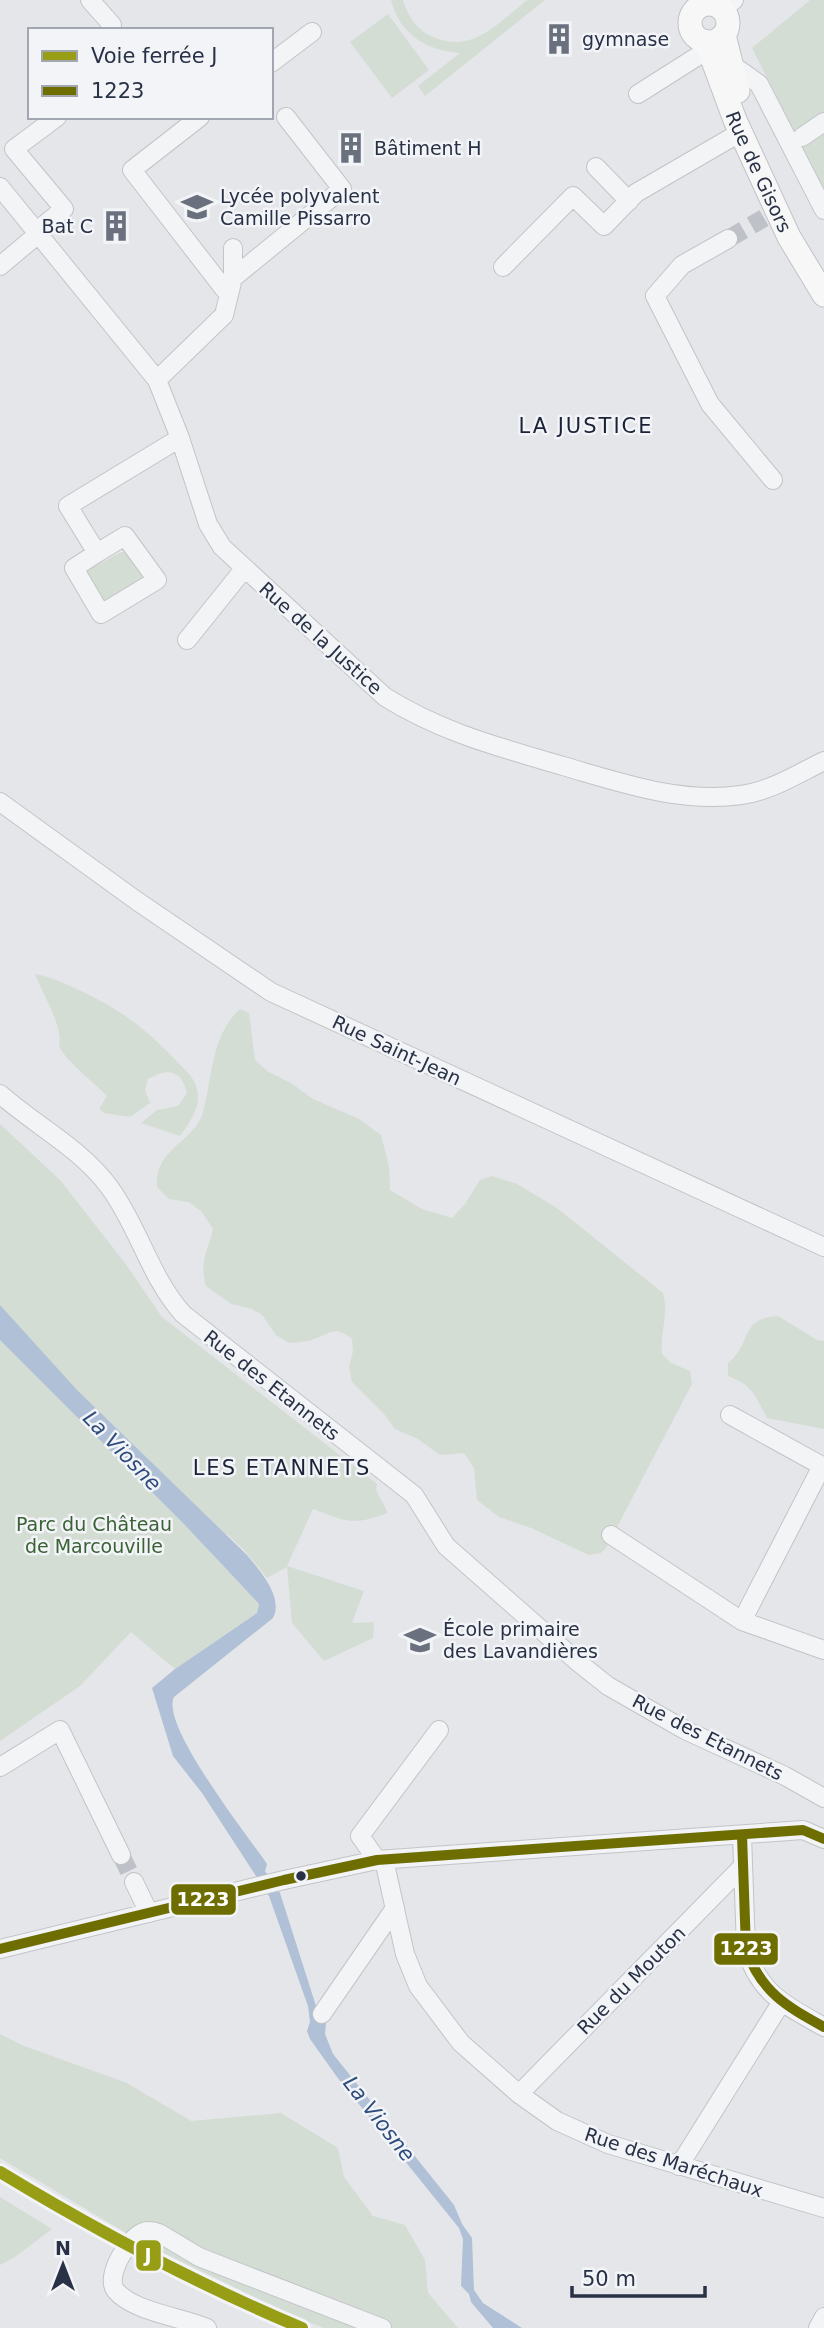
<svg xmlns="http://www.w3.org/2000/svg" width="824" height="2328" font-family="'DejaVu Sans',sans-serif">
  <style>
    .green { fill: #d4ddd4 }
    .water { fill: #b0c0d6 }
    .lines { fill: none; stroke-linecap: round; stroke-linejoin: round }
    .minor-tunnel { stroke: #bec2c8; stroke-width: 18; stroke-dasharray: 18 9; stroke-linecap: butt }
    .minor-casing { stroke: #c2c4c7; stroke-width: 20 }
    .major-casing { stroke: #c0c3c7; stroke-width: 25 }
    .minor { stroke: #f3f4f6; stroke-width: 18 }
    .major { stroke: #f7f7f7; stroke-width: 23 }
    .bus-1-casing { stroke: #f2f4f8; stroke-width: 16 }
    .bus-1 { stroke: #6e6e00; stroke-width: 10 }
    .rail-1-casing { stroke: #f2f4f8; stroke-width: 18 }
    .rail-1 { stroke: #979e15; stroke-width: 12 }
    .bus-dot { fill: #283145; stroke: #f2f4f8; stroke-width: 2.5 }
    .labels { text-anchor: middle; stroke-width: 5; stroke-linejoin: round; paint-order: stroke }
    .poi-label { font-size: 19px; fill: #283145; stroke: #f2f4f8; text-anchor: start }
    .street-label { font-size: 19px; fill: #283145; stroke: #f2f4f8 }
    .park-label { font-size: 19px; fill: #3a6234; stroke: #f2f4f8 }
    .neighbourhood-label { font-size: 21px; letter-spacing: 2px; fill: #1a2236; stroke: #f2f4f8 }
    .water-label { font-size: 21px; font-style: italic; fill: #2e4c7d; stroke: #f2f4f8 }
    .line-badge { stroke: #f2f4f8; stroke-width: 2.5 }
    .badge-label { font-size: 19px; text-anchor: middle; font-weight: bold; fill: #fff }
  </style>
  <rect width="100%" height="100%" fill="#e4e6e9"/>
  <path class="green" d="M391 0H403C409 19 418 32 438 39 470 50 492 29 515 10 519 8 524 1 528 0 532 0 540 0 545 0L425 96 418 86 460 53C426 50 400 35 391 0Z
    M810 0H824V190L752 48Z
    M388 14 429 70 392 98 350 42Z
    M121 552H128L144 575 143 581 104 603 86 574 90 569Z
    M35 974C52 977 65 984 81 991 131 1015 151 1034 189 1074 207 1096 195 1116 180 1136L141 1123 157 1110 178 1106 187 1093C181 1069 168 1068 148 1079L145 1090 150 1103 130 1117 104 1113 99 1109 107 1096C93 1081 67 1063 59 1046 64 1027 42 993 35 974Z
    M240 1009 249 1013 255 1060 267 1071 291 1083 313 1099 359 1119 381 1135 389 1166 390 1190 422 1209 452 1218 465 1204 480 1180 492 1176 517 1184 557 1208 663 1293C669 1314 660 1332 662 1354L671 1363 690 1371 692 1384 606 1548 601 1553 589 1555 531 1528 499 1517 477 1500 474 1468 464 1453 440 1455 418 1439 395 1429 384 1414 352 1382 349 1367 353 1351 352 1339C335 1325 331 1333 314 1339 306 1342 298 1342 289 1343L276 1335 262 1315 252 1309 231 1304 206 1286C199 1261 208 1252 213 1229L202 1212 189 1202 169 1199 157 1187C155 1151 186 1145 200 1120 204 1112 205 1102 207 1094 213 1063 216 1031 240 1009Z
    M0 1124 60 1180 125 1263 162 1317 377 1484 376 1490 388 1513C352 1526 348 1522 313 1509L287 1566 364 1591 352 1623 374 1622 373 1638 324 1661 292 1623 287 1567 267 1578 245 1551 227 1534 210 1552 259 1604 257 1613 175 1669 131 1632 80 1686 0 1741Z
    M778 1316 817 1340 824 1341V1429L767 1418C755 1396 754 1386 728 1376V1363C753 1343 739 1318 778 1316Z
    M0 2034 24 2046 127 2083 191 2121 281 2113 338 2148 344 2177 373 2216 405 2225 425 2260 428 2293 458 2328H324L296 2317 145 2244 0 2158Z
    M0 2197 52 2229 15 2257 0 2265Z"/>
  <path class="water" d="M0 1305 77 1390 247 1555C259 1570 284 1597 273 1618L174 1697C160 1725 248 1836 267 1864L265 1871 280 1893 316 2006 326 2023 325 2034 333 2054 454 2205 462 2224 472 2238 474 2290 483 2303 522 2328H493L471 2302 469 2294 461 2286 463 2239 459 2228 337 2077 310 2039 307 2031 310 2022 308 2006 269 1896 202 1793 173 1756 152 1688 175 1669 257 1613 259 1604 183 1523 0 1340Z"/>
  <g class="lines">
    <path class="minor-tunnel" d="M728 239 764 218
      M121 1855 134 1882"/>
    <defs>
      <path id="minor" d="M90 0 112 25
        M723 9 734 0
        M271 63 312 32
        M731 64 759 84 824 210
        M638 94 709 49
        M200 117 132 170 228 294
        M802 137 824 122
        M596 167 629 201
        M0 187 157 380 180 438 208 524 222 547 385 697C443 733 499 747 563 766 619 782 681 804 741 795 771 791 797 774 824 761
        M35 232 64 209 14 149 57 117
        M728 239 682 265 655 296 710 404 773 480
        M233 248V278
        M0 266 37 235
        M503 267 573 196 604 226 636 193 741 132
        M157 380 224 315 233 278 342 189 286 117
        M97 553 74 568 101 614 157 580 125 536 97 553 68 506 180 438
        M187 640 244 569
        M0 802 137 901 271 992 824 1247
        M0 1094C36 1126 82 1149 110 1188 139 1228 150 1277 183 1314L414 1495 446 1546 579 1663 608 1686 685 1730 785 1776 824 1798
        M730 1415 822 1466 742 1621
        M611 1535 742 1621 824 1650
        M0 1767 60 1730 121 1855
        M742 1835 746 1949C759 1994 787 2006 824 2027
        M377 1860 360 1836 439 1730
        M384 1860 405 1954 418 1986 461 2043 519 2094 557 2121 608 2144 824 2208
        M134 1882 149 1913
        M0 1949 284 1880 377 1860 803 1830 824 1839
        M322 2014 395 1908
        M519 2094 743 1866
        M679 2166 781 2003
        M207 2328C182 2317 134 2312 116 2291 104 2277 128 2238 143 2232 149 2230 154 2231 159 2233L199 2257 382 2328
        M818 2328 824 2317"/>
      <g id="major">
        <circle cx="709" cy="23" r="19"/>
        <path d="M724 35 738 91"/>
        <path id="s1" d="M706 42 735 120 789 237 824 295"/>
      </g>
    </defs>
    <use href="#minor" class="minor-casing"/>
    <use href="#major" class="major-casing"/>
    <use href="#minor" class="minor"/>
    <use href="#major" class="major"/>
    <defs>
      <path id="bus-1" d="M742 1835 746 1949C761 1992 786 2006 824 2027
        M0 1949 284 1880 377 1860 803 1830 824 1839"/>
    </defs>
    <use href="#bus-1" class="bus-1-casing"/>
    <use href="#bus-1" class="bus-1"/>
    <defs>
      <path id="rail-1" d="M0 2172C97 2231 197 2284 302 2328"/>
    </defs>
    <use href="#rail-1" class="rail-1-casing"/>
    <use href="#rail-1" class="rail-1"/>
  </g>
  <defs>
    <symbol id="building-bare" viewBox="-9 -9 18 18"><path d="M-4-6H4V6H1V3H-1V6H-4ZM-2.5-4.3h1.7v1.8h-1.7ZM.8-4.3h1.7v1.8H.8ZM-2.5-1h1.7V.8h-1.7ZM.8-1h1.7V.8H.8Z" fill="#6a707e" stroke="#f2f4f8" stroke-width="2.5" paint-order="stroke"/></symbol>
    <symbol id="school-bare" viewBox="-9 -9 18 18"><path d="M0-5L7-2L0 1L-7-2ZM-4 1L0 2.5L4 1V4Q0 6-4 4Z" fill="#6a707e" stroke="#f2f4f8" stroke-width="2.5" paint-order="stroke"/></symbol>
  </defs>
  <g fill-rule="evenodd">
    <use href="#building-bare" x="537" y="17" width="44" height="44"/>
    <use href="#building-bare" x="329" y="126" width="44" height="44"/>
    <use href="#school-bare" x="175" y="185" width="44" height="44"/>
    <use href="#building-bare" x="94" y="204" width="44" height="44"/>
    <use href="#school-bare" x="398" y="1618" width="44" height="44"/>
  </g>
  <circle class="bus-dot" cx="301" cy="1876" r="6"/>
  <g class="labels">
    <g class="poi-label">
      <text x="582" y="46">gymnase</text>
      <text x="374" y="155">Bâtiment H</text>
      <text x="220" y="203">Lycée polyvalent<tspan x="220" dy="22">Camille Pissarro</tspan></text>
      <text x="93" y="233" text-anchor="end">Bat C</text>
      <text x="443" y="1636">École primaire<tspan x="443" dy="22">des Lavandières</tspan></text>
    </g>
    <g class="street-label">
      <text dy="7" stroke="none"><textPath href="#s1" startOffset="140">Rue de Gisors</textPath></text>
      <text transform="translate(321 638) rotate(42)" y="7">Rue de la Justice</text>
      <text transform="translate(397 1050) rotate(25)" y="7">Rue Saint-Jean</text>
      <text transform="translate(272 1385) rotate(38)" y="7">Rue des Etannets</text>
      <text transform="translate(708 1737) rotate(27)" y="7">Rue des Etannets</text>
      <text transform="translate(631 1980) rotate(-45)" y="7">Rue du Mouton</text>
      <text transform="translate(674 2162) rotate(18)" y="7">Rue des Maréchaux</text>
    </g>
    <g class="park-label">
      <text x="94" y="1531">Parc du Château<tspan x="94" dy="22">de Marcouville</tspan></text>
    </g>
    <g class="neighbourhood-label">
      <text x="586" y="433">LA JUSTICE</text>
      <text x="282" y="1475">LES ETANNETS</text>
    </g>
    <g class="water-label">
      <text transform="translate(122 1451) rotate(46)" y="7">La Viosne</text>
      <text transform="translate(379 2119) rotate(52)" y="7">La Viosne</text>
    </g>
  </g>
  <g class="line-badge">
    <rect x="170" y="1883" width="67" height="33" rx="7" fill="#6e6e00"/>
    <rect x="713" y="1932" width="66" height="34" rx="7" fill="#6e6e00"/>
    <rect x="135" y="2239" width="27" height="33" rx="7" fill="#979e15"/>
  </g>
  <g class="badge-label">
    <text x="203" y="1906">1223</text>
    <text x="746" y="1955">1223</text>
    <text x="148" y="2262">J</text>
  </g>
  <rect x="28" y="28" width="245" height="91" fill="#f2f4f8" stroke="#a1a6b0" stroke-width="2"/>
  <rect x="42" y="51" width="35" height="10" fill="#979e15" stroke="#a1a6b0" stroke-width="2"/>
  <text x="91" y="63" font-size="21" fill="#283145">Voie ferrée J</text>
  <rect x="42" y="86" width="35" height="10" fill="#6e6e00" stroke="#a1a6b0" stroke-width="2"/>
  <text x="91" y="98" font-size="21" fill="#283145">1223</text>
  <g transform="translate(63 2265)" stroke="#f2f4f8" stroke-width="5" paint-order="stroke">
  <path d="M0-5L12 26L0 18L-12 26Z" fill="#283145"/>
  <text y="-10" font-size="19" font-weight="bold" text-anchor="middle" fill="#283145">N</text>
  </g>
  <path d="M572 2286v10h133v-10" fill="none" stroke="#283145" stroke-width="3.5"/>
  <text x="582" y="2286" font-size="21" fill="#283145" stroke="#f2f4f8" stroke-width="5" paint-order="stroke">50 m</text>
</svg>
